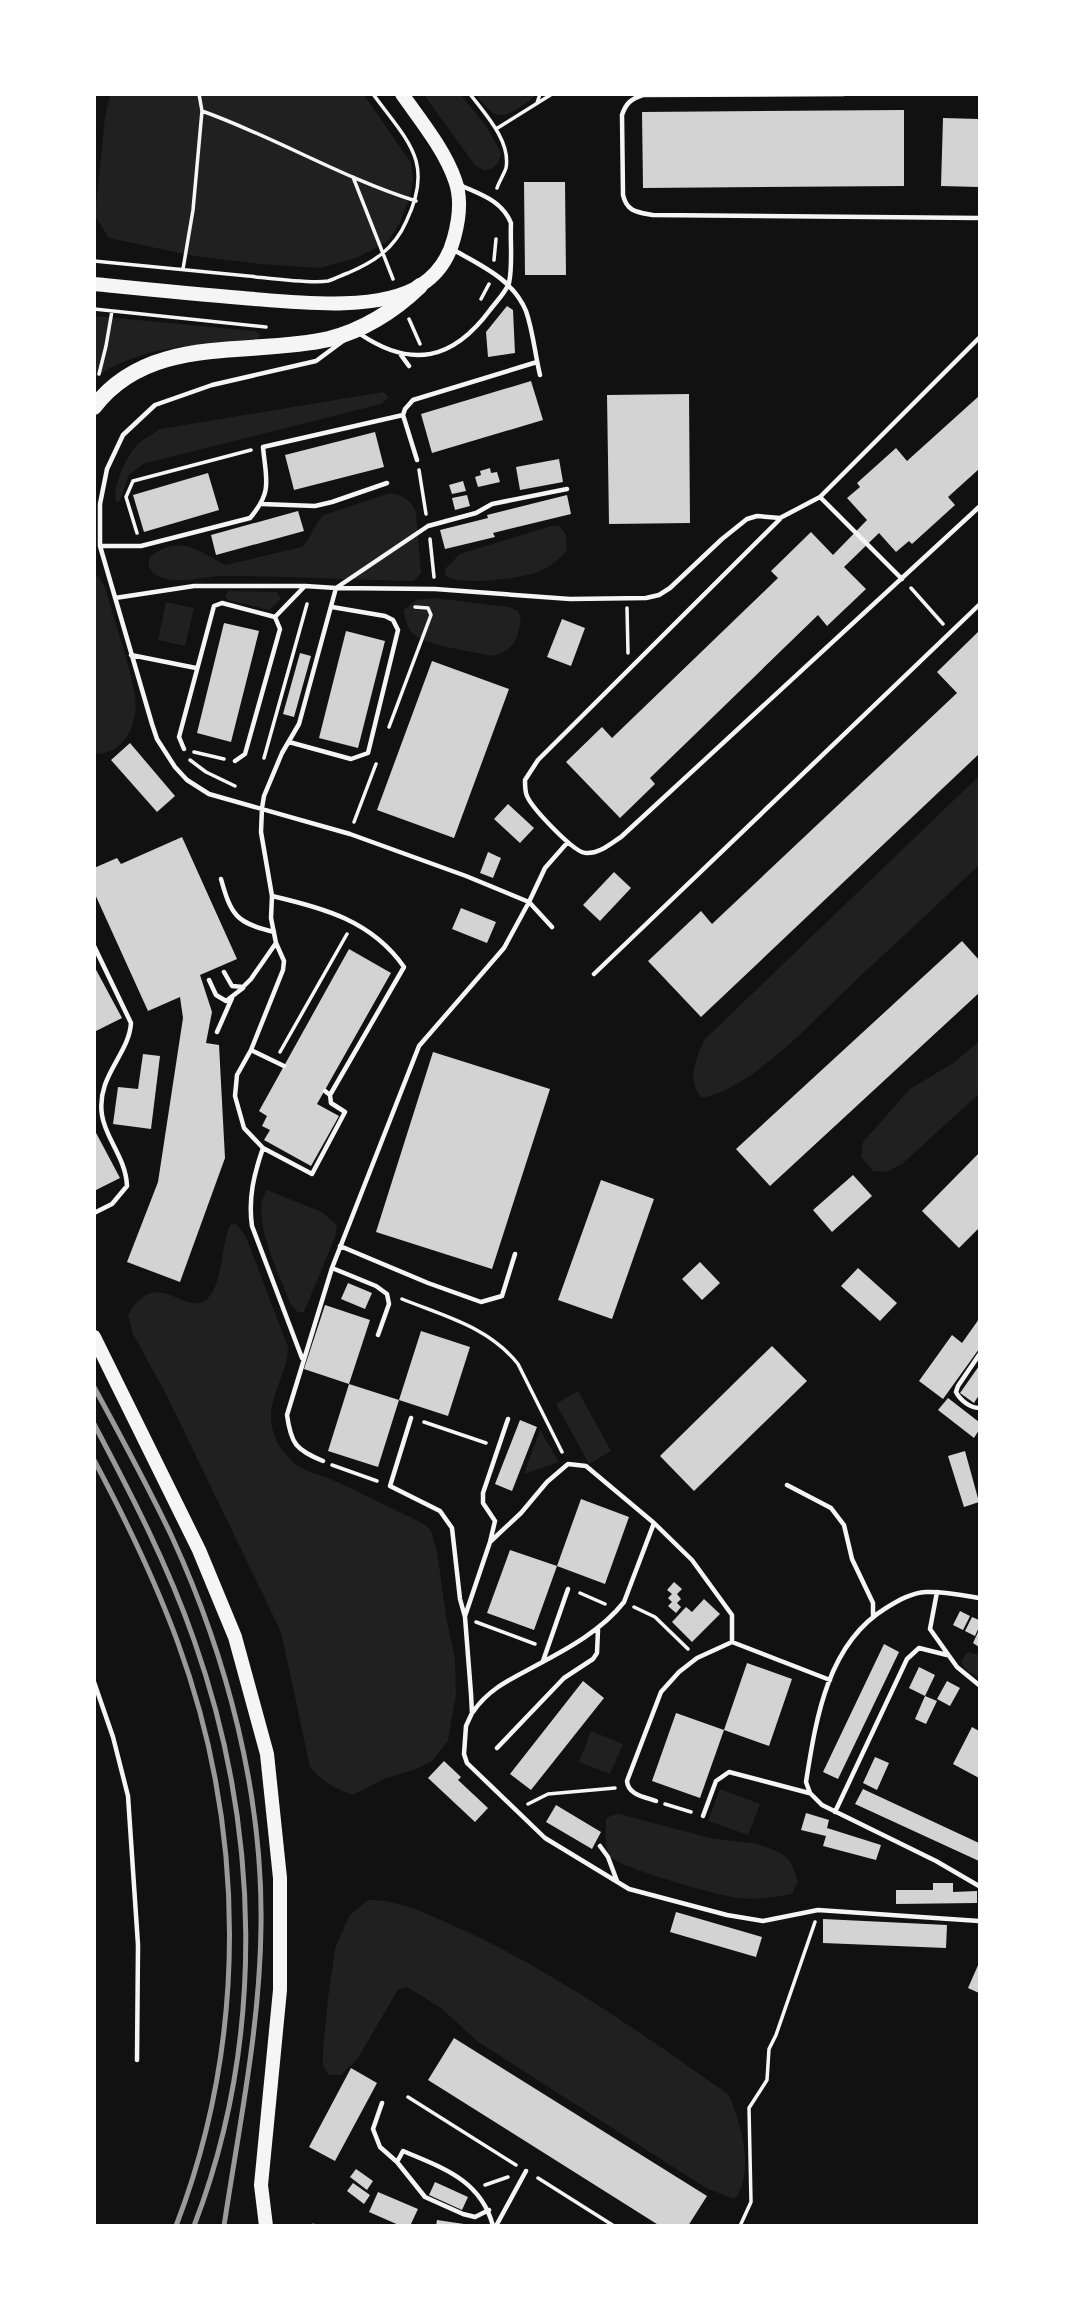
<svg xmlns="http://www.w3.org/2000/svg" width="1074" height="2320" font-family="'DejaVu Sans',sans-serif">
  <style>
    .green { fill: #202020 }
    .building { fill: #d3d3d3 }
    .lines { fill: none; stroke-linecap: round; stroke-linejoin: round }
    .path { stroke: #f5f5f5; stroke-width: 3.5 }
    .service { stroke: #f5f5f5; stroke-width: 4.5 }
    .primary { stroke: #f5f5f5; stroke-width: 14 }
    .trunk { stroke: #f5f5f5; stroke-width: 16 }
    .rail { stroke: #9a9a9a; stroke-width: 5 }
  </style>
  <rect width="100%" height="100%" fill="#111"/>
  <path class="green" d="M110 95H364L411 163 413 180 410 197 399 224 389 240 378 247 356 258 320 268 260 264 194 256 109 238 95 216 105 117Z
    M424 95H461L486 126 501 153C499 164 494 170 483 170L475 165Z
    M476 95H535C531 101 524 104 517 109 496 123 490 111 476 95Z
    M95 316 255 331 260 334V337L254 341C192 347 151 342 95 377Z
    M383 392 389 397 381 404 143 464 129 475 120 501 116 502C112 488 126 456 137 445 143 439 153 434 160 429Z
    M390 493C404 496 410 499 416 512L421 573 414 581C350 580 286 576 221 576 202 577 176 585 158 576 146 570 145 558 157 552 184 535 204 555 226 565L302 547C312 537 314 523 324 515Z
    M551 526H559L566 535 567 550C559 561 548 568 535 573 517 579 462 586 446 576L445 569 460 554Z
    M94 574 100 578 106 590C115 625 129 660 135 696 139 722 125 755 94 754Z
    M228 591 277 592 281 599 269 610 228 600 225 597Z
    M434 598 508 607 518 611 521 618C517 640 515 651 491 656 470 651 437 647 419 638 409 634 404 619 404 610L416 600Z
    M166 602 194 608 185 646 158 640Z
    M979 776V865C938 904 896 943 854 982 816 1018 753 1088 702 1098 686 1080 696 1060 704 1040Z
    M979 1041V1094L903 1163 887 1172 873 1171 861 1157 863 1142 910 1089 955 1062Z
    M267 1190 322 1212 337 1225 335 1237 304 1312H298L291 1305C281 1278 248 1215 267 1190Z
    M236 1224 246 1237 288 1347C288 1372 270 1394 271 1420 272 1434 279 1449 289 1458 301 1472 321 1474 337 1482 366 1495 395 1510 424 1524L431 1531 437 1551 446 1616 455 1659 456 1694 448 1741 431 1762 413 1770 384 1779 353 1795C335 1789 322 1781 310 1767L281 1632 167 1396 133 1334 128 1315C158 1263 185 1320 208 1298 223 1283 221 1245 230 1225Z
    M578 1391 611 1451 589 1464 556 1404Z
    M540 1430 559 1462 524 1474Z
    M968 1652 979 1655V1678L964 1668 961 1661Z
    M591 1731 623 1744 610 1774 579 1762Z
    M720 1789 760 1804 748 1835 708 1821Z
    M619 1814 710 1838 758 1844 781 1853 790 1861 798 1881 792 1894C775 1897 756 1900 738 1898 720 1896 619 1868 610 1856 604 1847 606 1830 606 1819L612 1815Z
    M368 1900C396 1899 425 1913 450 1924 550 1968 639 2032 728 2094 741 2120 756 2176 734 2199L706 2188 477 2041 441 2008 407 1987 399 1989 396 1993 358 2058 341 2075H329L323 2066V2051L328 1998 335 1949 349 1916Z"/>
  <path class="building" d="M904 110V186L643 188 642 112Z
    M943 118 979 119V187L941 186Z
    M524 182H565L566 275H525Z
    M507 306 513 310 515 353 488 357 486 332Z
    M531 381 543 420 432 453 421 414Z
    M689 394 690 523 609 524 607 395Z
    M979 396V469L948 497 955 505 912 544 909 541 896 552 879 533 844 567 866 589 827 626 818 615 650 778 655 784 620 818 566 762 602 727 612 738 778 578 771 571 811 532 833 555 867 520 847 498 860 487 857 483 896 448 907 461Z
    M375 432 384 467 294 490 285 455Z
    M559 459 563 482 520 490 516 467Z
    M490 468 491 473 497 472 500 482 478 487 475 477 481 475 480 471Z
    M208 473 219 510 144 532 133 495Z
    M463 481 466 491 452 494 449 485Z
    M467 495 470 506 455 510 452 498Z
    M567 495 571 514 493 533 495 537 445 549 440 530 488 518 487 515Z
    M298 511 304 531 216 555 211 535Z
    M562 619 585 628 571 666 547 657Z
    M224 623 259 631 231 742 197 733Z
    M346 631 385 641 358 748 319 738Z
    M979 631V754L701 1017 648 961 701 911 712 924 957 693 937 672Z
    M300 653 311 656 294 717 283 714Z
    M432 661 509 689 454 838 377 810Z
    M130 743 175 796 157 812 111 760Z
    M508 804 534 828 520 843 494 819Z
    M182 837 237 959 200 975 212 1012 206 1043 219 1045 225 1158 180 1282 127 1262 158 1182 183 1018 180 997 148 1011 94 892V868L117 858 121 864Z
    M488 852 501 858 493 878 480 873Z
    M614 872 631 888 600 921 583 905Z
    M461 908 496 922 487 943 452 929Z
    M962 941 979 960V993L770 1186 736 1149Z
    M349 949 391 973 317 1104 339 1116 311 1166 264 1140 270 1130 262 1126 267 1116 259 1111Z
    M94 966 122 1018 94 1032Z
    M433 1052 550 1089 492 1269 376 1232Z
    M143 1054 160 1056 151 1129 113 1124 118 1087 138 1089Z
    M94 1129 120 1178 94 1191Z
    M979 1153V1228L959 1248 922 1211Z
    M853 1175 872 1196 832 1232 813 1210Z
    M601 1180 654 1199 612 1319 558 1300Z
    M700 1262 720 1283 702 1300 682 1279Z
    M858 1268 897 1303 880 1321 841 1286Z
    M348 1283 372 1293 365 1309 341 1299Z
    M325 1305 370 1320 349 1384 304 1369Z
    M979 1319V1349L943 1399 919 1381 952 1335 962 1343Z
    M421 1331 470 1347 448 1416 399 1400Z
    M772 1346 807 1381 694 1491 660 1456Z
    M979 1366V1395L974 1403 960 1393Z
    M349 1384 399 1400 378 1467 328 1451Z
    M948 1398 979 1422V1430L974 1438 938 1410Z
    M520 1420 537 1427 512 1491 495 1484Z
    M965 1451 979 1502 964 1507 948 1456Z
    M581 1499 629 1517 605 1584 557 1566 534 1630 487 1613 510 1550 557 1566Z
    M674 1582 682 1589 677 1594 681 1599 677 1603 681 1607 676 1613 668 1606 672 1602 668 1598 672 1594 667 1590Z
    M704 1599 720 1614 692 1642 672 1622 686 1607 692 1612Z
    M960 1611 970 1616 963 1630 953 1625Z
    M972 1617 979 1620V1627L975 1636 965 1631Z
    M979 1630V1647L973 1643Z
    M884 1644 899 1652 838 1779 823 1772Z
    M747 1663 792 1679 769 1746 724 1730Z
    M919 1667 935 1675 925 1696 937 1701 926 1724 915 1719 925 1696 909 1688Z
    M583 1681 604 1698 531 1790 510 1774Z
    M947 1681 960 1688 950 1706 937 1699Z
    M676 1713 724 1730 700 1798 652 1781Z
    M972 1727 979 1731V1778L953 1764Z
    M875 1757 889 1763 877 1790 863 1783Z
    M444 1761 461 1777 458 1780 488 1808 475 1822 428 1778Z
    M863 1789 979 1843V1861L855 1804Z
    M556 1805 601 1832 592 1849 546 1822Z
    M806 1813 829 1820 827 1828 881 1845 876 1860 823 1846 826 1836 801 1830Z
    M933 1883H953V1892L977 1891V1903L896 1904V1890H933Z
    M676 1912 762 1937 756 1957 670 1932Z
    M823 1919 947 1925 946 1948 823 1943Z
    M979 1963V1993L968 1988Z
    M454 2038 707 2196 688 2226H660L428 2080Z
    M351 2068 377 2083 335 2161 309 2147Z
    M356 2169 373 2181 367 2190 350 2177Z
    M435 2182 468 2197 462 2210 429 2195Z
    M353 2183 370 2195 364 2204 347 2191Z
    M378 2192 418 2209 410 2226H401L369 2212Z
    M437 2220 464 2224V2226H436Z"/>
  <g class="lines">
    <path class="path" d="M470 94C485 114 511 141 506 168 504 174 499 182 497 188
      M537 103 540 94
      M202 111C275 137 342 178 416 201
      M496 129 552 94
      M353 177 393 279
      M494 260 496 239
      M94 261C146 266 197 271 248 276 268 278 310 284 328 281 335 279 342 275 348 273 374 262 394 249 406 222 435 162 408 142 373 94
      M183 269 193 210 202 111 199 94
      M481 299 489 284
      M94 309 266 327
      M409 319 420 344
      M99 374 106 346 112 311
      M419 470 426 514
      M137 533 126 497 133 481 251 450
      M430 539 434 577
      M911 588 943 624
      M627 608 628 653
      M389 727 431 615 428 608 415 607
      M194 752 224 759
      M264 758 307 604
      M190 760 206 772 235 786
      M354 822 376 764
      M280 1052 347 934
      M402 1299C444 1316 489 1327 518 1364L562 1452
      M424 1422 486 1443
      M332 1465 377 1481
      M580 1593 605 1604
      M634 1607 655 1617 688 1649
      M476 1622 535 1644
      M528 1804 548 1794 615 1788
      M665 1804 691 1812
      M408 2097 516 2165
      M538 2178 614 2226
      M485 2185 508 2177
      M740 2226 751 2202 749 2108 767 2080 769 2049 776 2035 815 1922"/>
    <path class="service" d="M844 94 643 95C631 99 626 103 622 115L623 195C627 212 637 212 653 215L979 218
      M452 249C480 265 513 279 526 311 533 331 535 354 540 375
      M360 334C412 369 453 360 490 310 496 302 506 292 509 283 513 265 510 242 511 223 502 201 482 195 462 186
      M401 355 409 366
      M417 460 403 415 405 409 413 400 537 362
      M820 497 902 579
      M262 504 315 506 332 502 387 483
      M780 519 538 760 525 780C525 785 525 792 527 796 532 808 574 853 586 853 599 854 610 844 621 837L979 507
      M100 546H141L250 518C273 491 266 480 263 447L403 415
      M115 598 194 586H305L336 588 428 526 476 513 492 504 567 489
      M275 617 304 587
      M131 655 196 668
      M289 742 351 759 368 753 398 630 393 620 385 616 332 607
      M184 749 179 737 214 606 222 603 275 617
      M235 761 245 754 280 629 275 617
      M221 879C231 915 236 923 274 932
      M272 896C324 908 372 921 404 967L330 1095
      M552 927 529 902 545 868 567 843
      M94 946 131 1023C129 1055 96 1076 102 1115 105 1138 126 1158 127 1186L112 1204 94 1213
      M224 972 232 986 243 987 251 979 276 943
      M594 974 979 605
      M209 980 216 995 226 1001 243 988
      M217 1032 232 998
      M251 1050 284 1066
      M325 1091 330 1095 331 1103 345 1112 312 1174 263 1148 244 1128 235 1096 237 1075 251 1050 283 970 284 961 276 943 271 918 272 896 261 832 262 808 264 796 282 753 299 724 336 588 435 589 570 599 646 598 659 595 670 588 722 539 747 519 757 516 780 518 820 497 979 338
      M263 1148C254 1174 248 1198 252 1226L302 1358
      M340 1246 428 1283 481 1302 502 1296 515 1254
      M332 1268 376 1286 387 1294 389 1304 378 1335
      M979 1355 958 1386 956 1392C960 1400 970 1408 979 1408
      M411 1418 390 1486 440 1511 452 1528 460 1599 465 1617 471 1694 472 1713 466 1726 464 1754 467 1763 545 1838 629 1889 727 1915 763 1921 818 1910 979 1921
      M323 1461C296 1450 291 1444 287 1415L332 1268 419 1046 504 948 529 902 466 876 350 834 209 794 187 780 175 767 157 739 152 724 100 546V504L107 469 123 435 155 405 212 385 316 361 343 341
      M787 1485 831 1508 844 1525 852 1559 873 1603V1615
      M490 1542 495 1521 483 1503V1493L508 1419
      M937 1592 930 1629 957 1667 979 1685
      M979 1598C962 1595 944 1591 926 1592 911 1593 899 1600 886 1608 827 1644 816 1719 806 1782L810 1793 822 1805 936 1861 979 1886
      M465 1616 490 1542 521 1513 547 1482 568 1464 586 1466 654 1523 692 1560 732 1615V1642
      M543 1661 568 1589
      M94 1682 113 1737 128 1796 138 1945 137 2060
      M473 1712C489 1688 513 1678 537 1665 569 1648 602 1630 624 1602L654 1523
      M497 1748 564 1678 593 1659 597 1653 598 1630
      M656 1801C645 1797 628 1795 627 1781L661 1692 679 1672 697 1658 732 1642 830 1680
      M835 1812 907 1659 919 1648 947 1655
      M703 1816 716 1781 729 1772 809 1793
      M600 1846 608 1857 617 1881
      M382 2103 373 2129 380 2147 397 2162
      M489 2210 475 2217 463 2214 425 2197 397 2162 403 2151C443 2168 481 2180 493 2226
      M312 2226H314
      M496 2226 526 2171"/>
    <path class="primary" d="M94 284C144 289 193 294 243 298 293 302 378 313 421 285 438 274 449 257 454 238 459 220 462 199 455 180 444 149 421 121 402 94
      M94 1337 199 1550 235 1637 267 1754 280 1878V1990L261 2185 266 2226"/>
    <path class="trunk" d="M94 407C150 333 250 357 329 339 364 330 395 310 420 286"/>
    <path class="rail" d="M94 1387C121 1437 148 1486 172 1537 227 1657 263 1794 261 1926 260 2027 239 2126 224 2226
      M94 1424C131 1494 168 1565 194 1640 260 1827 266 2039 194 2226
      M94 1460C126 1520 155 1580 178 1643 246 1830 248 2039 176 2226"/>
  </g>
  <rect width="1074" height="2320" fill="none" stroke="#ffffff" stroke-width="192"/>
</svg>
